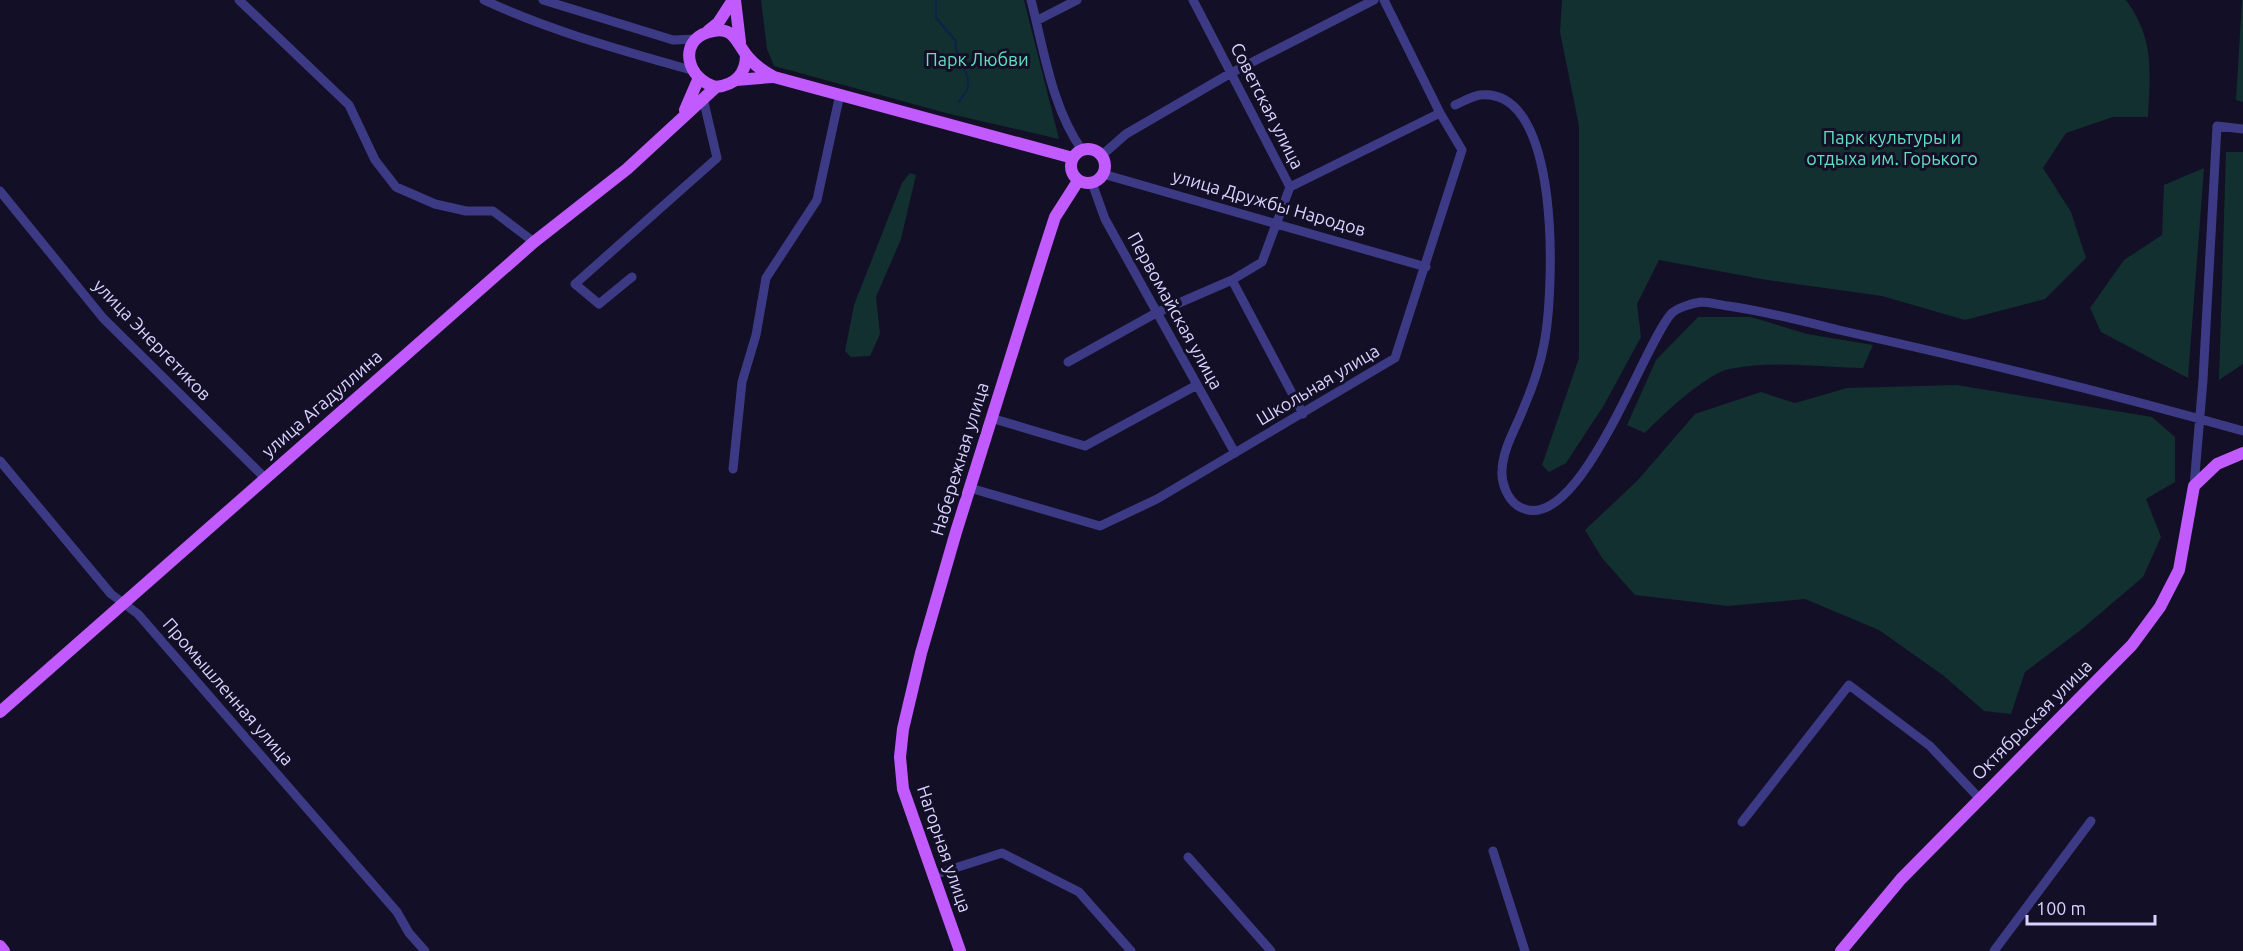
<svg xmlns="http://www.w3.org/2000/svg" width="2243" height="951" font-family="Ubuntu,sans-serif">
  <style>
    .green { fill: #12302f }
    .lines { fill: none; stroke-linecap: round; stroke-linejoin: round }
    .stream { stroke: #0c2248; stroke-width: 2 }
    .minor { stroke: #3d3a85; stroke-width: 9 }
    .major { stroke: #c25bff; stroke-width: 12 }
    .labels { text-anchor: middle; stroke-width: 6; stroke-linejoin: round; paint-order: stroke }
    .park-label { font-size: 18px; fill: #5fe0c0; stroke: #130f26 }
    .street-label { font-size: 18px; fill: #d9d4ff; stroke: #130f26 }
  </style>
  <rect width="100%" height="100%" fill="#130f26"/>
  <path class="green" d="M761 0H1024L1059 139 946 113 774 66 767 49Z
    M1562 0H2126C2155 40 2150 70 2148 117H2113L2066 133 2043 168 2071 212 2086 258 2045 299 1965 320 1882 296 1767 280 1659 260 1637 304 1641 337 1604 405 1566 463 1549 472 1542 465 1579 358V126L1560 32Z
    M2242 0H2243V102L2236 100Z
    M2226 152H2243V364L2219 380Z
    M2204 168 2188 378 2101 332 2090 308 2124 260 2162 235 2164 185Z
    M910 173 916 175 901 239 876 297 880 334 870 356 851 357 845 351 854 305 902 183Z
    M1698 317H1751L1807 334 1873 345 1863 368C1819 367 1772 360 1729 369 1706 374 1661 416 1645 433L1627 425 1656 360Z
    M1957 385 2152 417 2175 437V482L2146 499 2161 537 2143 577 2082 629 2025 672 2011 714 1984 711 1944 676 1879 630 1805 599 1728 606 1635 595 1602 558 1585 530 1638 480 1695 414 1761 392 1795 403 1847 388Z"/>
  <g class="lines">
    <path class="stream" d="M936 0V18L956 41C952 55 970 69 968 86 968 91 961 97 959 102"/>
    <path class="minor" d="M239 0 349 105 375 160 396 187 435 204 466 211H493L534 242
      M484 0C550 31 621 50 691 70
      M543 0 673 40 697 39
      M1031 0C1044 50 1052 108 1082 150
      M1036 21 1077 0
      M1455 105C1462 102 1472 96 1480 95 1563 86 1554 294 1544 344 1540 366 1533 386 1524 407 1516 428 1503 448 1502 470 1501 482 1507 499 1518 506 1577 543 1643 345 1671 314 1676 308 1693 303 1701 302 1709 302 1720 305 1728 306 1765 311 1802 321 1839 330 1975 360 2109 393 2243 431
      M1101 156 1126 134 1231 73 1374 0
      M1103 174 1426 267
      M1092 183 1105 219 1235 453
      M1290 187 1440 113
      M0 191 103 318 265 478
      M632 277 599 304 575 284 717 158 703 98
      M1232 280 1303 414
      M1068 362 1156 313 1232 280 1262 262 1290 187 1193 0
      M991 418 1085 446 1197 385
      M0 461 111 594 138 614 397 912 409 933 425 951
      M733 469 742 382 756 335 766 278 817 200 840 94
      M2194 486 2203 380 2217 126 2243 129
      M970 488 1100 526 1157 499 1395 358 1462 150 1440 113 1384 0
      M1742 822 1849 685 1930 746 1979 798
      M1493 851 1525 951
      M1188 857 1271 951
      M933 875 1002 853 1079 892 1131 951
      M1994 951 2091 821"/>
    <path class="major" d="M735 0 740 42
      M708 31 718 23 733 0
      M746 55C746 74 735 85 716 87 687 80 677 41 709 32 734 24 736 43 748 57 755 66 763 71 774 77L1073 158
      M736 80 772 77
      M685 110 698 80
      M1071 166a17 17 0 1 1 34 0a17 17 0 1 1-34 0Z
      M0 712 534 242 627 169 716 87
      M0 946 4 951
      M960 951 903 789 900 757 903 729 921 653 956 532 1044 251 1055 217 1078 181
      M1841 951 1901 879 2132 645 2160 607 2179 570 2194 486 2217 464 2243 453"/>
  </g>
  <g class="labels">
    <g class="park-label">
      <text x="977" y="66">Парк Любви</text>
      <text x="1892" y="144">Парк культуры и<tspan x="1892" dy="21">отдыха им. Горького</tspan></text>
    </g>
    <g class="street-label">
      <text transform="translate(1267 106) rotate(63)" y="6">Советская улица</text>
      <text transform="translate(1269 203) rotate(16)" y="6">улица Дружбы Народов</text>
      <text transform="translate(1175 311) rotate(61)" y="6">Первомайская улица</text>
      <text transform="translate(152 340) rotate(46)" y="6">улица Энергетиков</text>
      <text transform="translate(1318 385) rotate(-31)" y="6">Школьная улица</text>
      <text transform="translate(322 404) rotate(-41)" y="6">улица Агадуллина</text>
      <text transform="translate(960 459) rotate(-73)" y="6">Набережная улица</text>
      <text transform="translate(228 692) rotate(49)" y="6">Промышленная улица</text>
      <text transform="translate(2032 720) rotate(-45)" y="6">Октябрьская улица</text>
      <text transform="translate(944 849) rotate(71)" y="6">Нагорная улица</text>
    </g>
  </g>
  <path d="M2027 915v9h128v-9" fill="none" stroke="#d9d4ff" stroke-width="3"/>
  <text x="2036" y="915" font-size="18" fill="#d9d4ff" stroke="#130f26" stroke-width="4.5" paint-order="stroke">100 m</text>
</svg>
